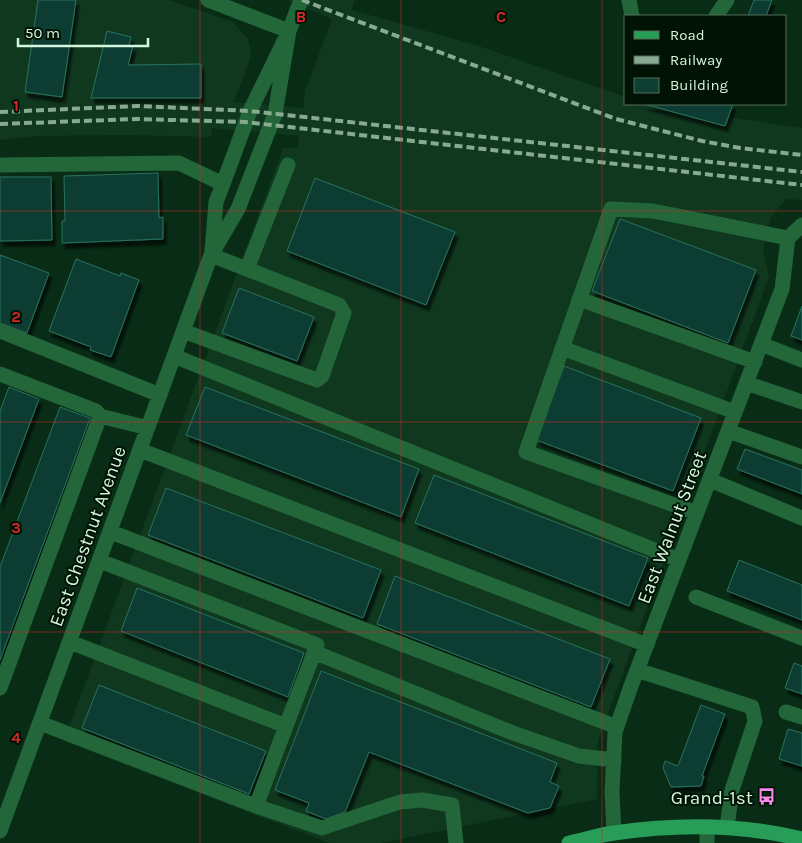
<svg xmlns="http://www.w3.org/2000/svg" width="802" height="843" font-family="Karla,sans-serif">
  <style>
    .built { fill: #0f381e }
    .building { fill: #0f3e32; stroke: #29725e; filter: url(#shadow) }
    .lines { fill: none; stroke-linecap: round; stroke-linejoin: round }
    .minor { stroke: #22663a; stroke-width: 15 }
    .major { stroke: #289d57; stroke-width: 15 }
    .rail { stroke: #87aa91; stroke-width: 4; stroke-dasharray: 8 4; stroke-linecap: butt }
    .grid { fill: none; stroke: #d62828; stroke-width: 1; stroke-opacity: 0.55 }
    .labels { text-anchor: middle; stroke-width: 4; stroke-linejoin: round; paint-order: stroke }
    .street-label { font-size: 19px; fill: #d4f6dc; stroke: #001304 }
    .poi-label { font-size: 19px; fill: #d4f6dc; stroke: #001304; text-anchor: end }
    .grid-label { font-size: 16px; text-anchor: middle; font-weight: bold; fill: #d62828; stroke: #001304; stroke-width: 4; stroke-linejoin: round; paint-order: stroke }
  </style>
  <defs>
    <filter id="shadow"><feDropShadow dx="3" dy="5.5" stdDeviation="1" flood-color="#0009"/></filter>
  </defs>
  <rect width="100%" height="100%" fill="#082c15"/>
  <path class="built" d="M0 0H169L233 22 248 39 251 50 250 59 234 102 303 108 305 91 332 19 287 0H355L352 10 476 45 626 97V104H650L725 124 728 117 802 128V200L786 199 771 217 763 250 769 277 598 741 597 799 381 843H329L64 741 283 148H297L299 136 212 128 211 137 127 135 35 136 0 140Z"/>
  <path class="building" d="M38 0H76L62 97 25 92Z
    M754 0H772L766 16H748Z
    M107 31 131 37 129 46H133L128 65 201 64V98H91Z
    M644 104H733L725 126Z
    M158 173 159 218 163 217V239L62 243V221H65L64 176Z
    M0 177H51L52 240 0 241Z
    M315 178 455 232 426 305 287 251Z
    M620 219 756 270 728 343 592 291Z
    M0 255 49 273 27 333 0 323Z
    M76 259 120 276 121 273 139 280 111 357 90 350 91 347 49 331Z
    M239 288 314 317 297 361 222 333Z
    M802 306V340L791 336Z
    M564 366 701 418 673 491 536 440Z
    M9 387 39 399 0 503V411Z
    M205 387 419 469 401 517 186 435Z
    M60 407 90 418 0 660V567Z
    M745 449 802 470V494L737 469Z
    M434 475 648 558 629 606 415 523Z
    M166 488 381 570 363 618 148 535Z
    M739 560 802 585V620L727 591Z
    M395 576 610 659 591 707 377 624Z
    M137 588 304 653 288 697 121 631Z
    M794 663 802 666V694L785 688Z
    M321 671 557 763 550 782 559 786 550 808 528 813 369 752 345 812 326 819 306 811 309 803 275 790Z
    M99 685 266 751 249 794 82 728Z
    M701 705 725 714 702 776H704L701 786 671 787 663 768 665 761 678 766Z
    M788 729 802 733V766L779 759Z"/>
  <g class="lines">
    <path class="minor" d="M208 0 289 31
      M629 0 632 16
      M716 16 727 0
      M0 165 179 163 223 184
      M788 238 802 225
      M212 251 216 202 223 184 250 111 289 31 301 0
      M247 269 288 165
      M579 299 755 362
      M0 331 160 395
      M183 331 317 380 322 376 344 313 339 305 211 255
      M761 344 802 360
      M562 348 735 412
      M174 356 679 560
      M0 374 96 411 100 416 0 688
      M746 383 802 402
      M100 416 148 428
      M728 431 802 457
      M140 450 647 645
      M710 480 802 518
      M697 513 526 452 611 209 653 211 788 238
      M111 532 617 727
      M696 597 802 638
      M70 642 286 726 317 645 100 561
      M314 652 513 733 579 756 614 760
      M637 670 752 707 755 721 732 790 727 827
      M786 712 802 717
      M40 723 256 806 286 726
      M256 806 322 828 400 802 422 800 452 805 456 843
      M0 831 211 255 238 209 275 114 289 31
      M614 833 612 792 615 732 631 686 782 289 788 238
      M707 843V827"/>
    <path class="major" d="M569 843C584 840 599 835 614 833 676 824 741 824 802 839"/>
    <path class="rail" d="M302 0 616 119 702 141 740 148 802 155
      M0 112 138 106 250 111 802 172
      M0 124 136 119 245 122 802 185"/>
  </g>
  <path class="grid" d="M200 0V843M401 0V843M602 0V843M0 211H802M0 422H802M0 632H802"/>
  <defs>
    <symbol id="bus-bare" viewBox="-9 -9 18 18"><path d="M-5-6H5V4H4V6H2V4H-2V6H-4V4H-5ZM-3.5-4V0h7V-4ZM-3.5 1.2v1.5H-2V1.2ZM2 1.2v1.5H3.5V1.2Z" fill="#f888ea" stroke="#001304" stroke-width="2.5" paint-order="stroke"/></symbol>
  </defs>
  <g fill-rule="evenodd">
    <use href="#bus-bare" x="754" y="784" width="25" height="25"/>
  </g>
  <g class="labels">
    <g class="street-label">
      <text transform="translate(671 527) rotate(-69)" y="7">East Walnut Street</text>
      <text transform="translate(87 536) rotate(-70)" y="7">East Chestnut Avenue</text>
    </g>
    <g class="poi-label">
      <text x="753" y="804">Grand-1st</text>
    </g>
  </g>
  <g class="grid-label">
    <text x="301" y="22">B</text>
    <text x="501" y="22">C</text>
    <text x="16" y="111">1</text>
    <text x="16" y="322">2</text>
    <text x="16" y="533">3</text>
    <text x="16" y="743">4</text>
  </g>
  <rect x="624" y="15" width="162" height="90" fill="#001304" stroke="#556e5a"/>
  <rect x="634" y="31" width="25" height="8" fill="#289d57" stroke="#556e5a"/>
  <text x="670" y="40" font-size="15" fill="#d4f6dc">Road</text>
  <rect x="634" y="56" width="25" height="8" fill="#87aa91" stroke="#556e5a"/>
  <text x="670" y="65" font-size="15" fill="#d4f6dc">Railway</text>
  <rect x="634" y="78" width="25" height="15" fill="#0f3e32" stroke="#556e5a"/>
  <text x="670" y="90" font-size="15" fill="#d4f6dc">Building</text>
  <path d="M18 38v8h130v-8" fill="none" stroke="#d4f6dc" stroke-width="2.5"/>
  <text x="25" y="38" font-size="15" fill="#d4f6dc" stroke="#001304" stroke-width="4" paint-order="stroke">50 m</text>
</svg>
